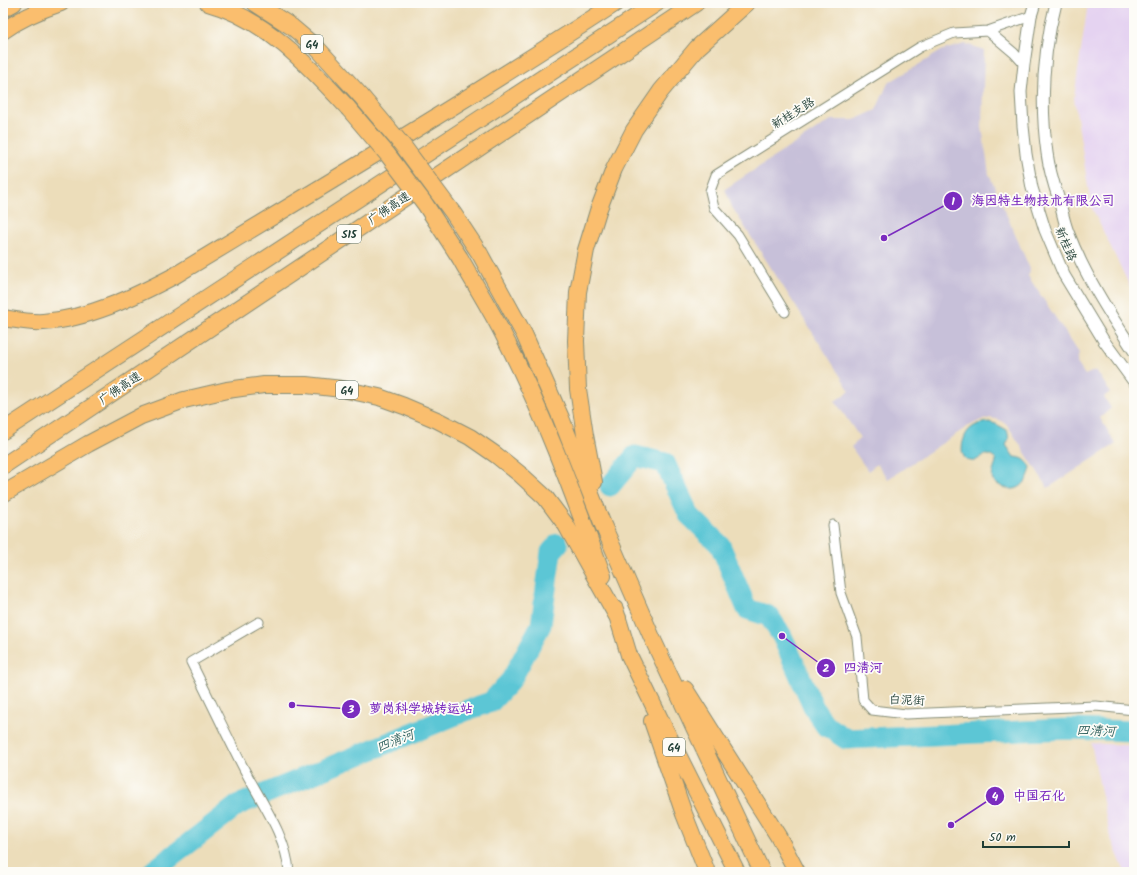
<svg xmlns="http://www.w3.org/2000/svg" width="1137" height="875" font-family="Kalam,'LXGW WenKai TC',sans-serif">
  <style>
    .built { fill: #e5d3f1 }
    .industrial { fill: #c7c0d9 }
    .water { fill: #5bc6d5; stroke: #3d8284 }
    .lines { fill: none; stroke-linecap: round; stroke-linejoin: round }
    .river { stroke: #5bc6d5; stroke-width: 21 }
    .minor-casing { stroke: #868d77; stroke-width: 11 }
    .tertiary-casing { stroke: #868d77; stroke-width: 13 }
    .motorway-casing { stroke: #868d77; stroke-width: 18 }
    .minor { stroke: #fff; stroke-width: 9 }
    .tertiary { stroke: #fff; stroke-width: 11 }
    .motorway { stroke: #fabe6e; stroke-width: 16 }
    .motorway-bridge-casing { stroke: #868d77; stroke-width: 18; stroke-linecap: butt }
    .motorway-bridge { stroke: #fabe6e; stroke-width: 16 }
    .labels { text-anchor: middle; stroke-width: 3.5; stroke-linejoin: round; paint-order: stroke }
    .shield { fill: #fdfcf7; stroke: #62766e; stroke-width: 1 }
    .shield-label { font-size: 11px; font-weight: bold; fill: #1f3d34 }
    .street-label { font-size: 12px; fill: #1f3d34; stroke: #fdfcf7 }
    .water-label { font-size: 13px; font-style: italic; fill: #2e5f5c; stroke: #fdfcf7 }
    .leader { fill: none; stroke: #7b2cbf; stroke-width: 1.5 }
    .callout-dot { fill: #7b2cbf; stroke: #fdfcf7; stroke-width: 1.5 }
    .mark-label { font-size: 12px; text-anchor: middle; font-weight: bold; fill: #fff }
    .callout-label { font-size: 13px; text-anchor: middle; font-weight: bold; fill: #7b2cbf; stroke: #fdfcf7; stroke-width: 3.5; stroke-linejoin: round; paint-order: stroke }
  </style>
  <rect width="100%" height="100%" fill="#fdfcf7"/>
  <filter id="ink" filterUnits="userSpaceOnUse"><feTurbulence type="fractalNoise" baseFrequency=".025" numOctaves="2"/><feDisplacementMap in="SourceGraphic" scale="8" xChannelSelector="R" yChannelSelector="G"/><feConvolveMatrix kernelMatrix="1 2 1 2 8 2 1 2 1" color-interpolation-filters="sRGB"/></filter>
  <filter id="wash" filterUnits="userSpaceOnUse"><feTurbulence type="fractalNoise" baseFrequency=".012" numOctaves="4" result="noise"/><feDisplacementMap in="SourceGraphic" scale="16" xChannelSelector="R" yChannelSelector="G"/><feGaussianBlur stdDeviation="0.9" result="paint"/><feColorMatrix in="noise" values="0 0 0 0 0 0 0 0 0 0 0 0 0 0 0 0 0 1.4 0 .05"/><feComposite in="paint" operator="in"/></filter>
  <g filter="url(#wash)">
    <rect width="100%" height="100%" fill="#ecddba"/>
    <path class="built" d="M1088 3H1134V295L1091 206 1074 98Z
      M1091 743 1134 746V872H1125L1110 836Z"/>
    <path class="industrial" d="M965 44 984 50 982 127 989 174 1030 269 1028 276 1079 353 1077 363 1085 375 1096 370 1110 392 1104 397 1111 408 1100 418 1116 444 1048 488 1008 426 1000 420 991 418 981 420 967 427 888 479 877 464 868 471 851 447 860 438 835 401 850 391 732 207 725 189 831 120H854L876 110 888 83 943 50Z"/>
    <path class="water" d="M989 422 996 424 1007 430C1009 436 1009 440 1006 445L1014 457C1024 458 1025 459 1031 467 1028 483 1018 495 1001 486 999 485 995 483 993 481 990 475 996 466 996 460 983 447 980 463 971 461 957 459 962 437 969 430 975 424 982 423 989 422Z"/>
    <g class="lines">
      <path class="river" d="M610 486 635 456 665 463 689 515 720 545 747 609 769 616 782 636 814 708 825 725 846 739 1068 729 1134 731
        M152 872 238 805 470 709 491 702 511 680 541 625 551 552 558 544"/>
    </g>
  </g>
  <g filter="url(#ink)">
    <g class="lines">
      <defs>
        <path id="minor" d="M988 31 1014 53 1024 64
          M785 312 738 235 714 208 710 191 716 175 920 47 954 33 988 31 1031 16
          M833 525 841 593 857 637 863 700 872 710 906 714 1096 706 1134 710
          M259 622 191 662C209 698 226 734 244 769 260 800 287 837 289 872"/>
        <path id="tertiary" d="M1035 3 1031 16 1024 64 1021 92 1023 126 1026 154 1032 188 1045 230 1064 275 1104 341 1134 382
          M1056 3C1043 52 1040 103 1047 153 1049 169 1054 185 1059 200 1062 210 1064 222 1068 232 1084 274 1109 313 1134 351"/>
        <path id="motorway" d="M208 3C266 19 308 65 348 108
          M255 3 292 27 318 49 361 96
          M3 9 14 3
          M3 31C21 18 40 10 61 3
          M480 254 524 334 561 418 603 525 653 640 762 872
          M460 258C474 283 489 307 502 332 542 410 573 493 603 576
          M3 318C16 320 30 323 43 322 88 319 134 297 174 276 322 187 470 98 616 3
          M3 431 657 3
          M3 466 696 3
          M594 482 585 435 578 389 576 341 578 292 586 250 598 211 614 169 634 130 661 91 697 48 747 3
          M3 494 88 444 141 416 184 400 227 390 264 385H306L342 389 379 397 404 406 437 420 470 437 496 455 521 475 545 497 566 525 618 618
          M615 609 629 655 662 723 737 872
          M685 689 778 836 797 872
          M652 721 684 814 707 872"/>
      </defs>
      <use href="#minor" class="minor-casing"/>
      <use href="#tertiary" class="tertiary-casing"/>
      <use href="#motorway" class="motorway-casing"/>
      <use href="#minor" class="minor"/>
      <use href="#tertiary" class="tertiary"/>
      <use href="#motorway" class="motorway"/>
      <defs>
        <path id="motorway-bridge" d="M361 96 404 147 453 213 480 254
          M348 108 388 155 425 204 460 258"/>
      </defs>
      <use href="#motorway-bridge" class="motorway-bridge-casing"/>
      <use href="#motorway-bridge" class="motorway-bridge"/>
    </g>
  </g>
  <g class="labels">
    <g class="shield">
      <rect x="301" y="35" width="22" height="18" rx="3"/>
      <rect x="337" y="225" width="24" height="18" rx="3"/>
      <rect x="336" y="381" width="22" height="18" rx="3"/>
      <rect x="663" y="738" width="22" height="18" rx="3"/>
    </g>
    <g class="shield-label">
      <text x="312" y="48">G4</text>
      <text x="349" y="238">S15</text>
      <text x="347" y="394">G4</text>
      <text x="674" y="751">G4</text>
    </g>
    <g class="street-label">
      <text transform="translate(793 113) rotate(-32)" y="4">新桂支路</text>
      <text transform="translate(389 208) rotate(-34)" y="4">广佛高速</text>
      <text transform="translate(1066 244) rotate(67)" y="4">新桂路</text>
      <text transform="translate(120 388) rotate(-34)" y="4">广佛高速</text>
      <text transform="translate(907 700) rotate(2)" y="4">白泥街</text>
    </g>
    <g class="water-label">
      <text transform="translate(1096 730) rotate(2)" y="5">四清河</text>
      <text transform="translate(395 740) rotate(-22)" y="5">四清河</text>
    </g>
  </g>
  <path class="leader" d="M884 238L953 201M782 636L826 668M292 705L351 709M951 825L995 796"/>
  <g class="callout-dot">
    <circle cx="884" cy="238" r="4"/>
    <circle cx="782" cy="636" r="4"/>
    <circle cx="292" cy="705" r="4"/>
    <circle cx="951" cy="825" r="4"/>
    <circle cx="953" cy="201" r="10"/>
    <circle cx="826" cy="668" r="10"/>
    <circle cx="351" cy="709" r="10"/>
    <circle cx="995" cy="796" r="10"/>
  </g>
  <g class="mark-label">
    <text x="953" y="205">1</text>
    <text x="826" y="672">2</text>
    <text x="351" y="713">3</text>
    <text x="995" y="800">4</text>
  </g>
  <g class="callout-label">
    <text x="1043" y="205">海因特生物技术有限公司</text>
    <text x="863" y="672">四清河</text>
    <text x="421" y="713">萝岗科学城转运站</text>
    <text x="1039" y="800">中国石化</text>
  </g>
  <rect width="1137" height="875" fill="none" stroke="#fdfcf7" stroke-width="16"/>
  <path d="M983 841v6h86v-6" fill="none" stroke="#1f3d34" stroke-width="2"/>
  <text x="989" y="841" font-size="12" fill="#1f3d34" stroke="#fdfcf7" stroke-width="3" paint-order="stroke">50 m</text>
</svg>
